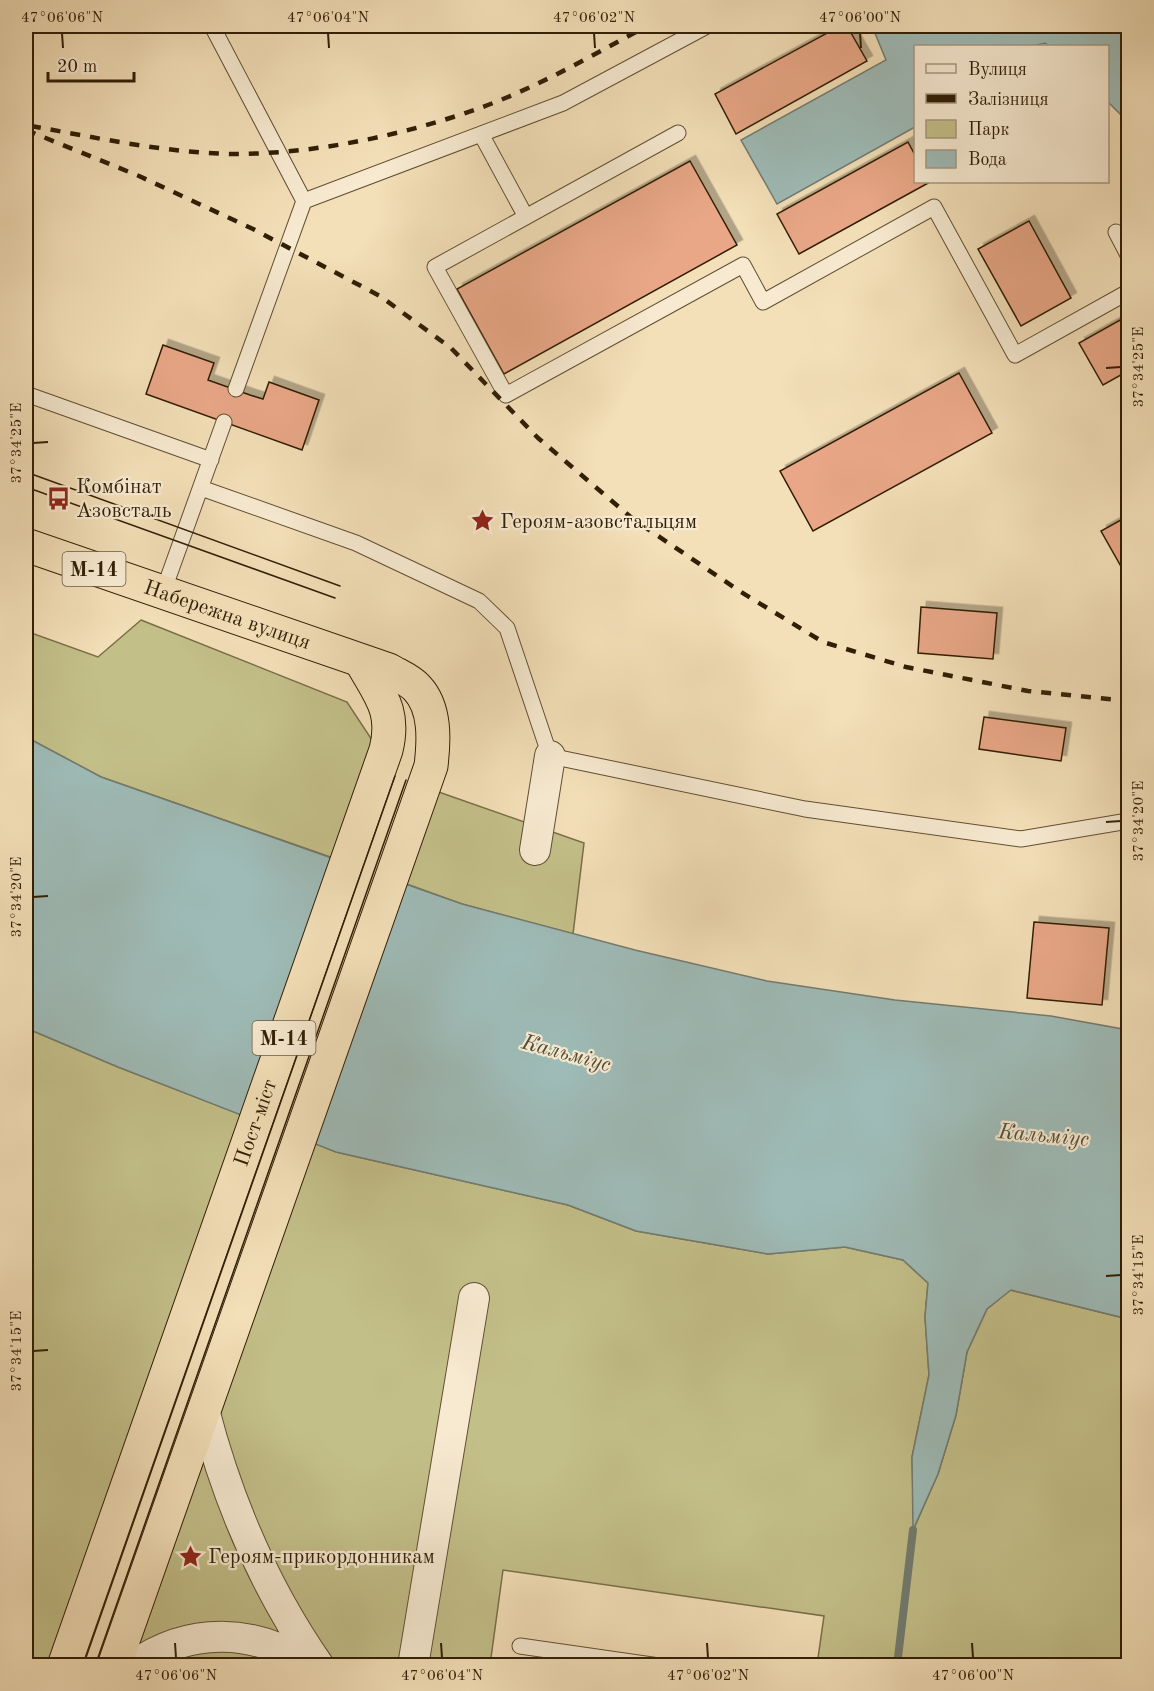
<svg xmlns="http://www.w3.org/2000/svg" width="1154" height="1691" font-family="'Old Standard TT',serif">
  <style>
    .green { fill: #c3bf89; stroke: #7a6e47; stroke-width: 1.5 }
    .water { fill: #9ebbb7; stroke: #727c70; stroke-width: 1.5 }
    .pier { fill: #f3dfb8 }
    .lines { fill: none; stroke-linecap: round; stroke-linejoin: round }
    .stream { stroke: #727c70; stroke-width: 8 }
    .building { fill: #e9a787; stroke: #301e05; stroke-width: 1.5; filter: url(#shadow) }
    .lane-casing { stroke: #614e32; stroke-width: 17 }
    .street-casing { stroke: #614e32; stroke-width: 32 }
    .highway-casing { stroke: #301e05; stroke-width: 35 }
    .lane { stroke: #f7ead1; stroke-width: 15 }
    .street { stroke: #f7ead1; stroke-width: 30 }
    .highway { stroke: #f3dfb8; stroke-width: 33 }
    .tram { stroke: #301e05; stroke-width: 1.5 }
    .rail { stroke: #301e05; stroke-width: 4.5; stroke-dasharray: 10 10; stroke-linecap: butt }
    .ticks { fill: none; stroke: #301e05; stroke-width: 2 }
    .labels { text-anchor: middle; stroke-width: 4.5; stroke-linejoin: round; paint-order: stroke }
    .shield { fill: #f7ead1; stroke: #6c5b42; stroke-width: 1.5 }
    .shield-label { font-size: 20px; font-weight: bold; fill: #301e05 }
    .poi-label { font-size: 21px; fill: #301e05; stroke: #f7ead1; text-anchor: start }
    .street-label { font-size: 21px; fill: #301e05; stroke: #f7ead1 }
    .water-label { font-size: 22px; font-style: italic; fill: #514d3a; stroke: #f7ead1 }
    .neatline { fill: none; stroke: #301e05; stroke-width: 2 }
    .ticks-label { font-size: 15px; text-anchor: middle; fill: #301e05 }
  </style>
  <defs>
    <filter id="shadow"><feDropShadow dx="5.5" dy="-5.5" stdDeviation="0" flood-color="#0004"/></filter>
  </defs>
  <rect width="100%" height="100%" fill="#f3dfb8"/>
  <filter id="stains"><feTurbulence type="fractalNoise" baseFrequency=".00333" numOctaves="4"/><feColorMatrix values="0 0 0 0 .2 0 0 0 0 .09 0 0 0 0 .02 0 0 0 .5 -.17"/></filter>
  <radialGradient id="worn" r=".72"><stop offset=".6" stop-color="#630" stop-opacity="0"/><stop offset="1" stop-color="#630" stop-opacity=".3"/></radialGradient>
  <path class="green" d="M141 620 347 702 376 746 336 859 101 777 26 737V631L98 657Z
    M433 790 584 843 573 934 462 904 401 882Z
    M26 1028 118 1067 245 1116 53 1666 26 1665Z
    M309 1141 336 1152 568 1205 636 1231 768 1254 845 1247 903 1260 928 1283 925 1317 929 1375 912 1457 914 1528 938 1474 956 1415 967 1352 987 1309 1010 1290 1128 1319V1665H817L824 1616 503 1570 490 1665 125 1666Z"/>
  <path class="water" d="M872 26H1128V122L1108 102V46H1049L1045 43 1033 46H916L915 127 777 204 741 140 886 60Z
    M26 737 101 777 462 904 635 950 767 981 895 1000 1051 1016 1128 1030V1319L1011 1290 987 1309 967 1352 956 1415 938 1474 913 1530 912 1457 929 1375 925 1317 928 1283 903 1260 845 1247 768 1254 636 1231 568 1205 336 1152 118 1067 26 1028Z"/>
  <path class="pier" d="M337 856 402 879 308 1144 244 1119Z"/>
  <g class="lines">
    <path class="stream" d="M897 1666 913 1530"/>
  </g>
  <path class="building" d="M840 26H847L867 61 736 134 715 94Z
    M908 142 916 157V182H930L799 254 777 214Z
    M690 161 737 245 504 374 457 289Z
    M1029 221 1071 298 1021 326 978 249Z
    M1120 320 1128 335V371L1103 385 1079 343Z
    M163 345 214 363 208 380 250 395 263 399 269 382 319 400 302 450 146 394Z
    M959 373 992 433 813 531 780 471Z
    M1128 516V576L1127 577 1101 531Z
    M921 607 997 613 993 659 918 653Z
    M984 717 1066 728 1061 761 979 749Z
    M1034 922 1109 928 1102 1005 1027 998Z"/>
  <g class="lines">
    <defs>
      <path id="lane" d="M212 26 304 201 236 389
        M678 133 435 267 506 395 743 265 763 302 934 207 1015 355 1128 292
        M481 134 526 217
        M304 201 563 103 707 26
        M1116 232 1128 255
        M26 394 211 460
        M201 488 356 543 479 601 507 628 550 756 805 809 1021 839 1128 821
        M163 592 224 422
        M520 1646 659 1666"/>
      <path id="street" d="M535 850 550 756
        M204 1410C228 1502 264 1587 319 1666
        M133 1666C189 1626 255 1628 312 1666
        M413 1666 474 1298"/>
      <g id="highway">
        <path id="s1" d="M26 545 389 670C397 675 410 680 417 688 436 708 434 741 431 766L114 1666"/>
        <path id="s2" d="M64 1666 386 750C396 710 379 694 361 661"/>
      </g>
    </defs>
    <use href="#lane" class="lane-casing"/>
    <use href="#street" class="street-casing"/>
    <use href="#highway" class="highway-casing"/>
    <use href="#lane" class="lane"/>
    <use href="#street" class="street"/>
    <use href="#highway" class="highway"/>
    <path class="tram" d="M26 472 340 586
      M26 487 335 598
      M83 1666 395 776
      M95 1666 406 780"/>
    <path class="rail" d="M31 126C99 138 170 154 239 154 319 153 404 135 480 108 538 87 593 55 647 26
      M26 130 139 176 253 229 380 296 451 348 538 438 633 519 741 592 823 642 906 667 1028 691 1128 701"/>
  </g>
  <path class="ticks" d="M62 33 63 48M328 33 329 48M594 33 595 48M860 33 861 48M1106 368 1121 367M33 443 48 442M1106 822 1121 821M33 897 48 896M1106 1276 1121 1275M33 1351 48 1350M175 1643 176 1658M441 1643 442 1658M707 1643 708 1658M972 1643 973 1658"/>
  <defs>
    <symbol id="bus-bare" viewBox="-9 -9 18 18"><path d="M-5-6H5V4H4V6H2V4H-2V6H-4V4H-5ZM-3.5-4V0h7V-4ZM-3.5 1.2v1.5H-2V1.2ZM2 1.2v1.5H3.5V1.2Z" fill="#8f2418" stroke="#f7ead1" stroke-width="2.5" paint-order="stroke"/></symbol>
    <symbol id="sight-bare" viewBox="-9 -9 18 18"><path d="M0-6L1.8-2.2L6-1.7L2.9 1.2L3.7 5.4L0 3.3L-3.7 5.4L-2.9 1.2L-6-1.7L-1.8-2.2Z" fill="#8f2418" stroke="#f7ead1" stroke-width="2.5" paint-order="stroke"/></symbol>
  </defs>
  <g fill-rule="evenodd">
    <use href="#bus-bare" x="42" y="482" width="33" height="33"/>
    <use href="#sight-bare" x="466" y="504" width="33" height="33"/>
    <use href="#sight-bare" x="174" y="1540" width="33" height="33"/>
  </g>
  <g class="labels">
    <g class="shield">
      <rect x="62.5" y="552" width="63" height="34" rx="4.5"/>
      <rect x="252.5" y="1021" width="63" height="34" rx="4.5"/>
    </g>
    <g class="shield-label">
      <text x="94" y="576">М-14</text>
      <text x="284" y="1045">М-14</text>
    </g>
    <g class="poi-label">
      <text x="76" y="493">Комбінат<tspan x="76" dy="24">Азовсталь</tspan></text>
      <text x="500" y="528">Героям-азовстальцям</text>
      <text x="208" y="1563">Героям-прикордонникам</text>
    </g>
    <g class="street-label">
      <text dy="7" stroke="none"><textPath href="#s1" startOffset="213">Набережна вулиця</textPath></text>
      <text dy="7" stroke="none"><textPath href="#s2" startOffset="576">Пост-міст</textPath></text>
    </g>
    <g class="water-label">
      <text transform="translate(567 1052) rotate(15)" y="8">Кальміус</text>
      <text transform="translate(1044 1134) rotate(5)" y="8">Кальміус</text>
    </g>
  </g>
  <rect width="1154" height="1691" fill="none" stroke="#f3dfb8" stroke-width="66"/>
  <rect x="914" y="45" width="195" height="138" fill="#f7ead1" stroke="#a7987f" stroke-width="1.5"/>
  <rect x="926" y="64" width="30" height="9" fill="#f7ead1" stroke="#a7987f" stroke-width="1.5"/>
  <text x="968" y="75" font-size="18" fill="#301e05">Вулиця</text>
  <rect x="926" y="94" width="30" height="9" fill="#301e05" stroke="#a7987f" stroke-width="1.5"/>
  <text x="968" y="105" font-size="18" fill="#301e05">Залізниця</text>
  <rect x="926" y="120" width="30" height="18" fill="#c3bf89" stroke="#a7987f" stroke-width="1.5"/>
  <text x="968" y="135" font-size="18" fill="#301e05">Парк</text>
  <rect x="926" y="150" width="30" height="18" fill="#9ebbb7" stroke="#a7987f" stroke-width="1.5"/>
  <text x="968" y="165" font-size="18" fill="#301e05">Вода</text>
  <path d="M48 72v9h86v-9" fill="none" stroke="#301e05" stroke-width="3"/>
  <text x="57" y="72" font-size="18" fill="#301e05" stroke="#f7ead1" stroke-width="4.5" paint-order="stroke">20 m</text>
  <rect x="33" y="33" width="1088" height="1625" class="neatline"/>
  <g class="ticks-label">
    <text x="62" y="22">47°06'06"N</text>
    <text x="328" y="22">47°06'04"N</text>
    <text x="594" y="22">47°06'02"N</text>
    <text x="860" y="22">47°06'00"N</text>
    <text transform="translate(1138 367) rotate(-90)" y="5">37°34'25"E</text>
    <text transform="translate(16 443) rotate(-90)" y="5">37°34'25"E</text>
    <text transform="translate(1138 821) rotate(-90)" y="5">37°34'20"E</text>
    <text transform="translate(16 897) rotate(-90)" y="5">37°34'20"E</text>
    <text transform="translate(1138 1275) rotate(-90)" y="5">37°34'15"E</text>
    <text transform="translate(16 1351) rotate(-90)" y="5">37°34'15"E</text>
    <text x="176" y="1680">47°06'06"N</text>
    <text x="442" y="1680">47°06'04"N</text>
    <text x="708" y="1680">47°06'02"N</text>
    <text x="973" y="1680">47°06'00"N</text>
  </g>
  <rect width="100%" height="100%" filter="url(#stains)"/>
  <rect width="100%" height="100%" fill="url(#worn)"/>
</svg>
